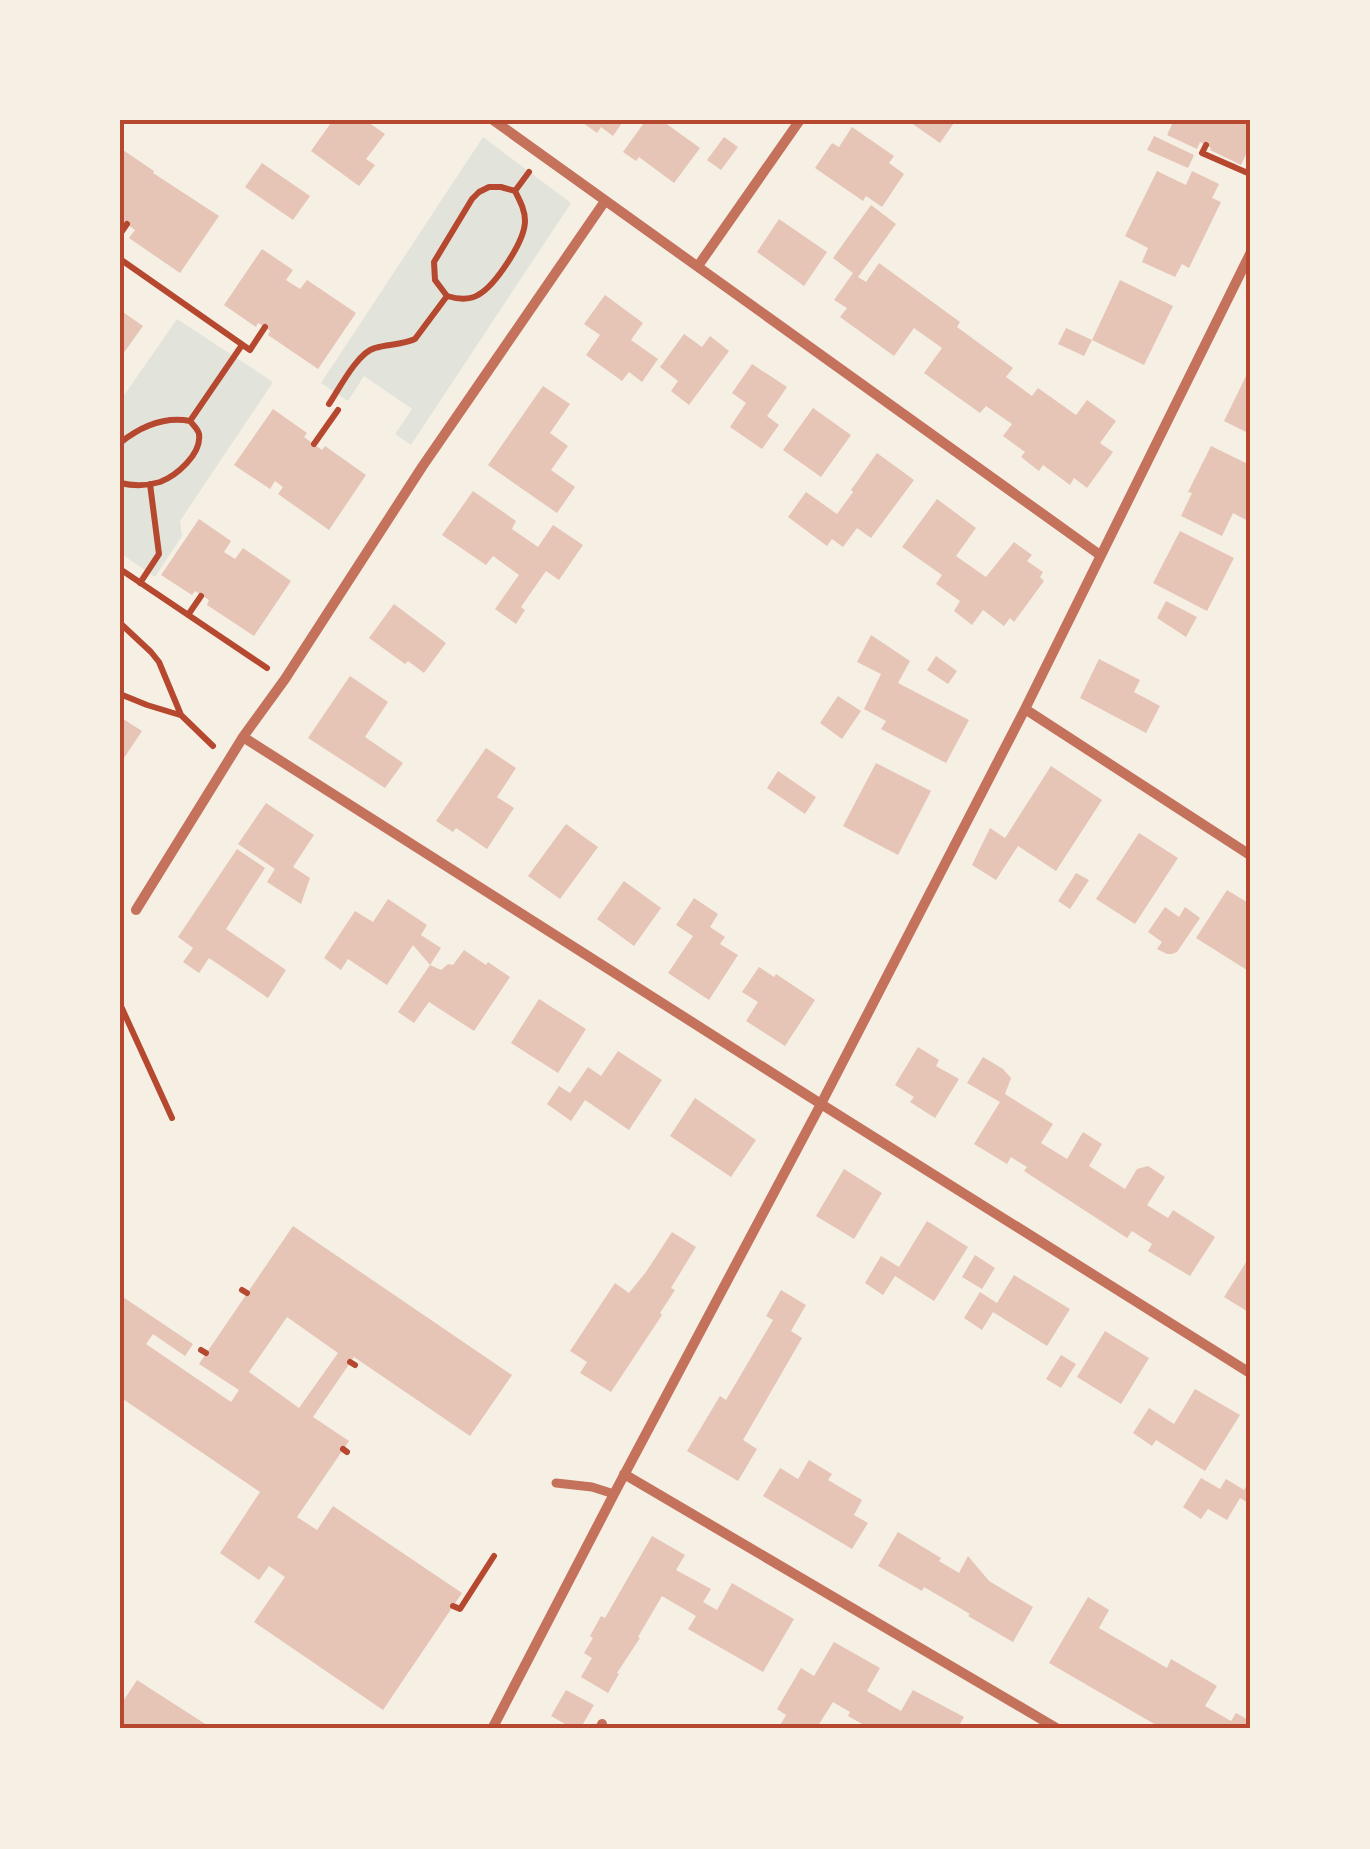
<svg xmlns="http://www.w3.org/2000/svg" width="1370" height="1849" font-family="'DM Sans',sans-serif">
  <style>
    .green { fill: #e2e4dc }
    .building { fill: #e6c5b7; fill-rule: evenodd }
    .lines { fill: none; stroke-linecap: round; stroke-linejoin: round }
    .path { stroke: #b5482f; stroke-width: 6 }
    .pedestrian { stroke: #c5725c; stroke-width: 9 }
    .minor { stroke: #c5725c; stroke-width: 10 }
    .neatline { fill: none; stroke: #b5482f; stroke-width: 4 }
  </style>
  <rect width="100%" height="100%" fill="#f6efe4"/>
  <path class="green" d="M483 137 571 203 411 445 395 434 412 409 364 376 348 401 321 383Z
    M177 319 273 382 180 521 182 536 155 577 120 553V401Z"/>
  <path class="building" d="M333 120H365L385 134 366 159 375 165 359 186 311 151Z
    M579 120H624L613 136 601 127 597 133Z
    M646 120H661L700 148 674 183 639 157 636 161 623 152Z
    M907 120H956L940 143Z
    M1174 120H1250V146L1241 165 1210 150 1211 148 1200 142 1197 149 1167 135Z
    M852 127 894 156 889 163 904 174 882 207 866 196 863 201 815 168 832 143 839 147Z
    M1154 136 1194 155 1188 168 1147 150Z
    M724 137 738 147 721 170 707 160Z
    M120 148 154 171 153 173 219 216 180 273 129 238 135 230 120 219Z
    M262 163 310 196 293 220 245 187Z
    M1157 171 1186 185 1192 171 1219 184 1212 198 1221 202 1189 268 1182 264 1175 277 1142 262 1148 248 1125 236Z
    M871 205 896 224 858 277 866 282 879 263 960 322 957 327 1013 368 1006 377 1032 396 1038 388 1076 415 1087 400 1116 421 1100 443 1113 452 1087 488 1074 478 1070 485 1043 465 1039 471 1021 457 1025 452 1003 436 1012 424 986 406 980 413 924 373 942 348 914 328 894 356 840 317 847 308 834 300 853 273 833 258Z
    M779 219 827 252 804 286 757 252Z
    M262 249 293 270 286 280 300 289 307 280 356 313 318 369 268 335 270 331 265 327 258 323 256 327 224 305Z
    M1120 280 1173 306 1144 365 1092 340Z
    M605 295 643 323 631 340 658 359 642 382 629 372 622 381 586 355 600 335 584 324Z
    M120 310 143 326 120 358Z
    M1066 328 1092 340 1084 356 1058 344Z
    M684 334 702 347 710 336 729 351 689 405 671 391 678 381 660 367Z
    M752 364 787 387 767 416 779 425 762 449 730 427 746 403 732 393Z
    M1250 368V434L1224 421Z
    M543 386 570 404 550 433 568 446 551 470 575 487 557 513 488 465Z
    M813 408 851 435 821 477 783 450Z
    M273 409 307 433 304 437 322 450 325 446 366 475 329 530 278 494 283 487 275 481 270 489 234 465Z
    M1211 446 1250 465V522L1233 513 1222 536 1181 516 1192 493 1188 492Z
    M877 453 914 480 871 538 857 528 843 547 832 539 827 546 788 517 806 492 837 514 853 492 851 490Z
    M473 491 516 521 512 529 538 547 553 525 583 545 559 580 546 571 521 607 525 610 516 624 495 609 519 575 493 556 486 565 442 535Z
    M937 499 976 528 956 556 986 577 1014 542 1032 555 1027 561 1043 572 1040 577 1044 581 1014 622 1010 618 1004 626 983 610 972 625 954 611 960 601 936 584 942 575 902 547Z
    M199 519 231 541 224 552 235 559 243 548 291 581 254 636 207 605 209 600 195 591 192 595 161 575Z
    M1180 531 1234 558 1207 611 1153 583Z
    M1166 601 1197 617 1186 637 1157 618Z
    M394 604 446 643 424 673 408 661 405 664 369 638Z
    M871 635 910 661 898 683 969 720 946 763 881 729 886 721 864 709 881 674 857 662Z
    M936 656 957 671 948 684 927 670Z
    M1099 659 1140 680 1134 692 1160 706 1146 733 1080 698Z
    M350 676 388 702 365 737 403 763 385 788 308 738Z
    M838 696 861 711 842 739 820 723Z
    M120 717 142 731 120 764Z
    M486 748 516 768 497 797 514 808 487 849 456 828 453 832 436 821Z
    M876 763 931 791 898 855 843 826Z
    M1051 766 1102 800 1056 871 1018 846 996 880 972 865 990 828 1005 838Z
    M778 771 816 797 805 814 767 788Z
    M266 803 314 835 293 867 310 878 301 904 267 882 275 869 238 844Z
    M566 824 598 847 560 899 528 876Z
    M1139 833 1178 858 1135 924 1096 899Z
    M237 849 265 868 226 929 286 970 268 998 209 958 199 973 183 962 193 948 178 937Z
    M1076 873 1089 880 1070 909 1058 901Z
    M624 881 661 908 634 946 597 919Z
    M1227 890 1250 904V972L1196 938Z
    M694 898 718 914 710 927 725 937 720 944 738 955 709 1000 668 973 693 936 676 925Z
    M388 899 427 925 421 935 441 948 430 965 413 945 387 985 348 959 341 970 324 958 355 911 373 922Z
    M1165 907 1179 917 1185 907 1200 918 1177 952 1172 954H1167L1157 949 1162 942 1148 932Z
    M464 950 486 965 488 962 510 977 474 1031 429 1002 414 1023 398 1012 430 965 441 970 448 964 453 965Z
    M759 967 774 977 776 974 815 1000 785 1046 746 1021 758 1002 742 992Z
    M539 999 586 1029 558 1073 511 1043Z
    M918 1047 939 1060 936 1066 959 1079 935 1118 910 1102 914 1097 895 1085Z
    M618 1051 662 1080 629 1130 585 1100 571 1121 547 1104 559 1086 570 1093 588 1067 601 1076Z
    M983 1057 1003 1069 1011 1078 1005 1094 1053 1124 1041 1143 1067 1159 1083 1132 1102 1144 1089 1166 1125 1189 1137 1169 1148 1166 1165 1177 1147 1205 1168 1218 1173 1210 1215 1237 1190 1276 1148 1251 1152 1244 1132 1231 1127 1238 1024 1171 1027 1167 1011 1157 1007 1164 974 1144 1000 1102 967 1083Z
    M695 1098 756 1140 731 1177 670 1136Z
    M844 1169 882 1193 854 1239 816 1216Z
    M927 1221 968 1247 934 1301 895 1276 883 1295 865 1283 881 1256 899 1267Z
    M293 1226 512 1375 470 1436 354 1357 313 1417 349 1441 297 1517 317 1530 333 1506 462 1593 383 1710 254 1622 285 1577 269 1566 259 1580 220 1553 260 1492 120 1397V1295L193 1344 185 1356 153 1334 146 1344 231 1402 239 1390 199 1364ZM287 1317 338 1353 299 1408 249 1372Z
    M672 1232 696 1247 671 1288 675 1290 660 1313 662 1315 611 1392 580 1373 587 1362 570 1351 615 1283 629 1293 646 1272Z
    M975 1255 995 1268 982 1289 962 1277Z
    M1250 1256V1313L1224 1297Z
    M1014 1275 1070 1309 1047 1346 993 1312 982 1330 964 1318 980 1292 997 1303Z
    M781 1290 806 1305 791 1331 802 1338 743 1440 757 1449 738 1481 687 1451 720 1396 726 1400 773 1320 766 1316Z
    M1105 1331 1149 1358 1121 1404 1077 1377Z
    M1061 1355 1076 1364 1061 1388 1046 1379Z
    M1195 1389 1240 1415 1205 1471 1156 1440 1152 1446 1133 1433 1149 1408 1174 1424Z
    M809 1460 832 1474 828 1480 862 1500 854 1515 868 1523 852 1549 763 1496 780 1468 798 1479Z
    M1201 1478 1220 1489 1226 1479 1244 1490 1250 1480V1504L1240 1498 1227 1520 1208 1509 1201 1519 1183 1507Z
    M898 1532 941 1558 939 1561 959 1573 968 1556 989 1581 1033 1607 1013 1642 968 1616 970 1614 924 1587 922 1591 878 1566Z
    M652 1536 685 1555 676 1570 711 1589 703 1602 717 1610 732 1583 794 1619 763 1672 688 1629 696 1616 662 1596 638 1637 640 1638 617 1673 619 1674 608 1693 581 1677 592 1658 584 1653 593 1638 590 1636 601 1616 605 1618Z
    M1088 1597 1109 1610 1099 1628 1167 1668 1171 1659 1217 1686 1205 1706 1231 1721 1236 1713 1250 1721V1729H1163L1049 1663Z
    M834 1642 880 1668 867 1691 901 1711 913 1690 964 1717 957 1729H871L848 1716 850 1712 833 1702 816 1729H778L786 1715 777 1709 801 1668 814 1676Z
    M137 1680 213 1729H120V1706Z
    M566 1690 594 1705 580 1729H574L551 1716Z"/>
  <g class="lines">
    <path class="path" d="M1206 145 1202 153 1250 174
      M489 187H501L515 191C520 201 525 210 525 221 525 241 495 286 478 295 468 301 457 299 447 296L435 280 434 262 472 199 479 192Z
      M515 191 529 172
      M120 234 127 224
      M120 259 250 350 265 327
      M329 404C339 389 358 352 375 348 388 344 402 345 415 339L447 296
      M190 421 242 345
      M120 443C140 427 163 416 190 421 193 425 198 429 199 434 202 454 176 476 160 482 147 486 133 486 120 483
      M314 444 338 410
      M120 569 267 668
      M140 583 159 554 150 484
      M188 615 201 596
      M120 623 151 652 159 662 181 715 213 746
      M120 694 147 705 180 715
      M120 1004 172 1118
      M242 1290 247 1293
      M201 1350 206 1353
      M350 1362 355 1365
      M343 1449 347 1452
      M453 1606 460 1609 494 1556"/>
    <path class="pedestrian" d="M556 1483 592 1487 614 1494"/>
    <path class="minor" d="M493 120 1100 555
      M698 266 800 120
      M1025 709 1250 855
      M243 737 821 1104 1250 1373
      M136 910 243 737 285 679 422 467 605 201
      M624 1474 1058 1729
      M492 1729 614 1494 821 1104 1025 709 1250 254
      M600 1729 602 1724"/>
  </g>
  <rect width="1370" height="1849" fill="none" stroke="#f6efe4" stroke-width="245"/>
  <rect x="122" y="122" width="1126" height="1604" class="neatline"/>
</svg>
